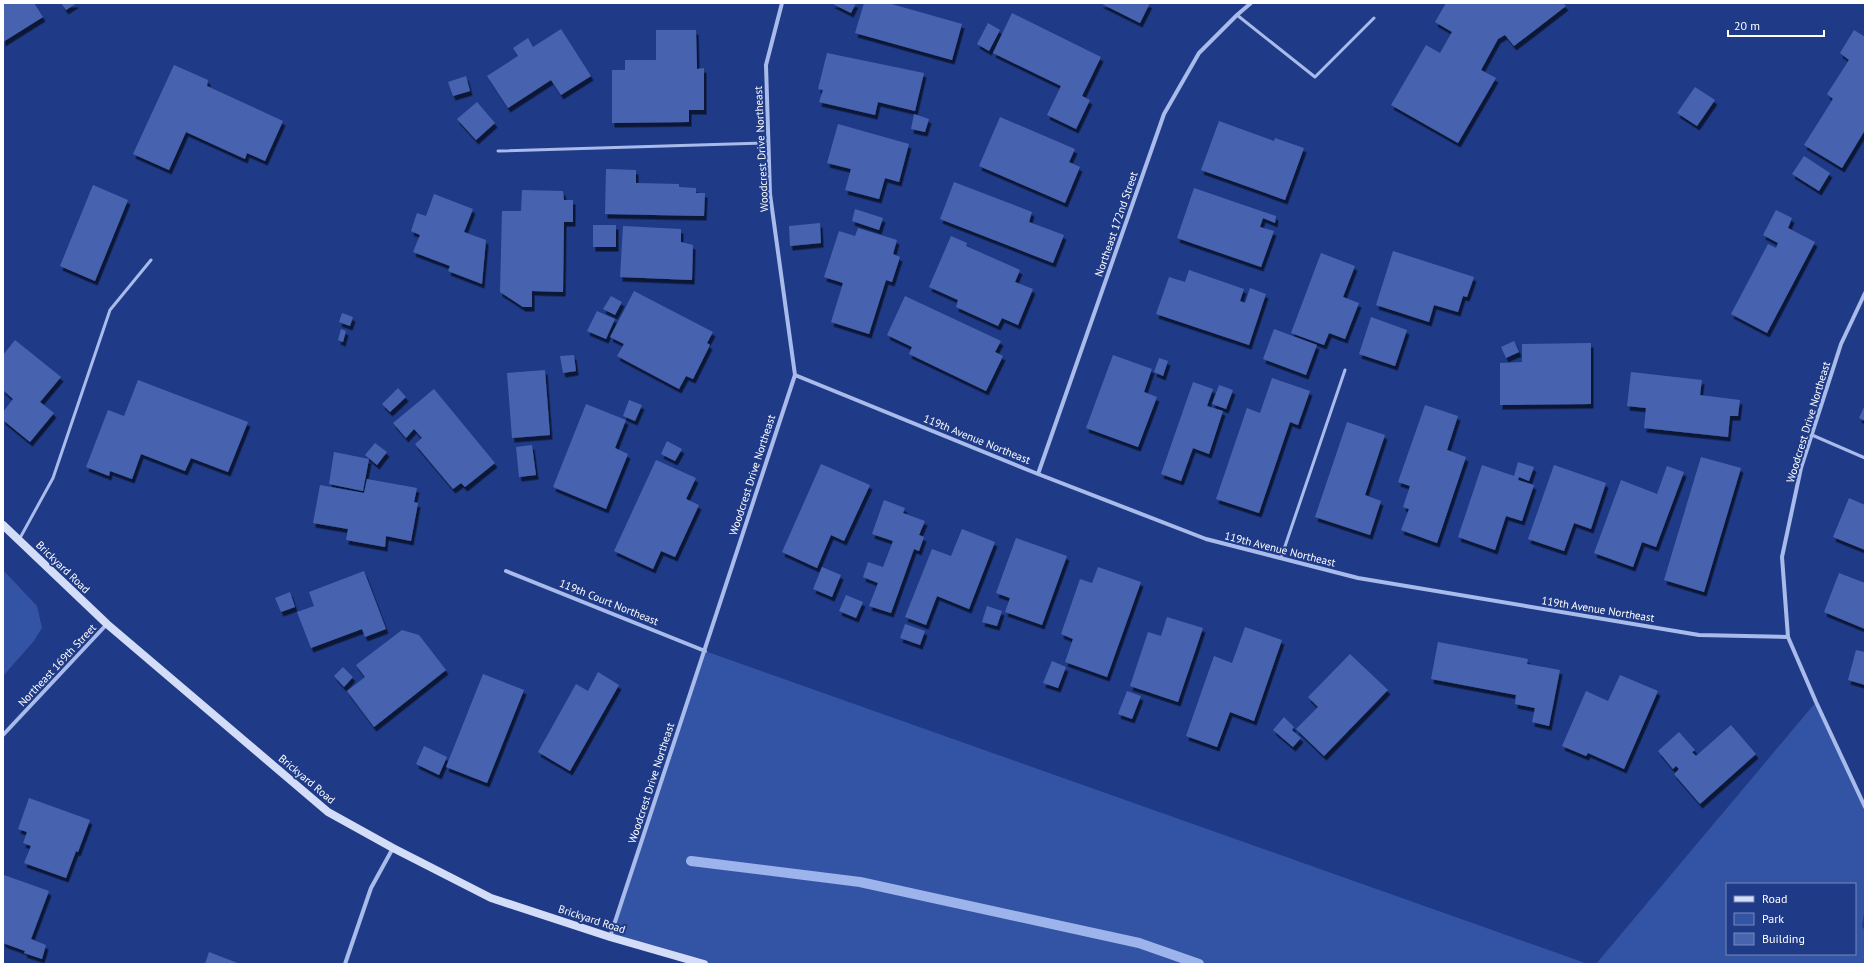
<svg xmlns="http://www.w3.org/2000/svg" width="1868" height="967" font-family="'PT Sans',sans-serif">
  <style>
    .green { fill: #3353a4; fill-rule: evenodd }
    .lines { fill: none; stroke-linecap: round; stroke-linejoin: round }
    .stream { stroke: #9cb3ec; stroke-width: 10 }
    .building { fill: #4764af; filter: url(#shadow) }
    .lane { stroke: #a8bbea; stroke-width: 3 }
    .street { stroke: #a8bbea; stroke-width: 4 }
    .secondary { stroke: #d4ddf8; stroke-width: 8 }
    .labels { text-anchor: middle; stroke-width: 4; stroke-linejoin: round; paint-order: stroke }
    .street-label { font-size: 11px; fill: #fff; stroke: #1f3a87 }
  </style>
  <defs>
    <filter id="shadow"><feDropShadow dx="2.5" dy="4.5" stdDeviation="0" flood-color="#0009"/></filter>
  </defs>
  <rect width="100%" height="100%" fill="#1f3a87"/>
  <path class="green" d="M3 570 37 606 42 628 33 642 3 676Z
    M705 651 1588 964H704L610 937Z
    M1816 702 1865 807V906L1862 926 1865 931V964H1596ZM1727 884H1855V954H1727Z"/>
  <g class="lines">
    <path class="stream" d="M691 861 860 882 1139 943 1199 964"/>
  </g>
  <path class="building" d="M3 3H34L43 17 3 42Z
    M61 3H77L66 10Z
    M831 3H856L851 13Z
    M864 3H888L962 24 952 60 855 33Z
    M1100 3H1150L1140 23Z
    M1446 3H1563L1566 6 1514 46 1505 35 1498 39 1481 70 1496 78 1458 143 1391 105 1426 45 1440 53 1452 32 1435 22Z
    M1012 13 1101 57 1082 96 1090 100 1076 129 1047 115 1061 86 993 53Z
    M988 23 1000 30 989 51 977 44Z
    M561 29 591 76 561 95 551 80 508 108 487 76 518 56 513 48 528 38 533 47Z
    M656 30H696L697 69 704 68V110H689V122L612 123V70H625V60H656Z
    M1854 30 1865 37V130L1842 168 1804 145 1833 99 1827 94 1849 60 1840 53Z
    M827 53 924 73 915 111 878 102 875 115 819 102 823 90 818 89Z
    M174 65 208 80 207 86 283 121 265 161 247 153 245 159 186 132 169 170 133 154Z
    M466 76 470 91 453 96 448 82Z
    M1695 87 1715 100 1697 126 1677 113Z
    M477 102 495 123 476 140 457 119Z
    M914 114 929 119 925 132 911 129Z
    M1000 117 1075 149 1069 162 1080 167 1065 203 979 166Z
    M1219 121 1274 141 1275 138 1304 148 1285 200 1201 170Z
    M838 124 909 144 899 182 885 178 879 199 845 190 851 169 827 163Z
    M1804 156 1830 173 1819 191 1792 174Z
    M606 169 636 170V183L679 184V187L696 188V193H705L704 216 605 214Z
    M954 182 1032 212 1029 222 1064 235 1053 263 940 219Z
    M93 185 128 200 95 281 60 266Z
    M1194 188 1276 216 1275 223 1263 218 1260 227 1274 231 1261 267 1177 238Z
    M522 190 563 191 564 200H573V222H564L563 292 532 291V307H523L500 292 502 211H521Z
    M434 194 473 209 464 232 486 240 482 284 448 271 450 266 413 252 420 235 411 231 417 213 426 216Z
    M855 209 883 218 879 230 852 221Z
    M1776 210 1792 218 1788 228 1815 242 1767 333 1731 314 1768 244 1776 248 1778 243 1763 235Z
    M820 223 821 243 790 246 789 226Z
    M593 225H616V247H593Z
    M623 226 681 229V242L693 245 692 280 620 277Z
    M858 228 897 240 893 254 900 257 892 282 886 280 869 334 831 322 843 283 824 277 839 231 855 236Z
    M951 236 967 243 966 246 1020 270 1015 282 1033 289 1018 325 1002 318 998 326 956 307 958 300 929 287Z
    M1393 251 1474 277 1467 297 1463 296 1458 312 1434 305 1429 322 1376 305Z
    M1321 253 1355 266 1343 297 1359 303 1345 339 1329 333 1324 345 1291 333Z
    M1189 270 1244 289 1240 301 1245 303 1250 288 1266 294 1249 345 1156 314 1169 277 1185 282Z
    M634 291 713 332 707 343 710 345 693 379 686 376 679 389 617 356 624 344 610 337Z
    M611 296 622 302 615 315 603 309Z
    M905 296 1001 341 995 352 1003 356 986 391 909 354 912 347 887 335Z
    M597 311 615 319 606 339 587 331Z
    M342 313 353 317 350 326 339 322Z
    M1371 317 1407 330 1395 366 1359 354Z
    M341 329 346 331 343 342 338 340Z
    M1274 329 1317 345 1306 375 1263 359Z
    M15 340 61 377 40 402 54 413 30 442 3 420V412L13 399 3 390V355Z
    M1514 341 1519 352 1506 358 1501 347Z
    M1591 343V404L1500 405V363L1522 362V344Z
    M574 355 576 371 563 373 560 356Z
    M1113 355 1152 369 1144 392 1157 397 1138 447 1086 428Z
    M1159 358 1168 361 1163 376 1154 372Z
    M545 370 550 435 512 438 507 373Z
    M1631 372 1702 380 1700 395 1740 400 1738 416H1730L1728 437 1644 428 1646 408 1627 406Z
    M1272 378 1310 391 1298 425 1290 422 1259 513 1216 499 1247 408 1260 413Z
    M138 380 248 422 228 472 191 458 185 471 141 454 132 479 110 471 109 476 86 467 108 410 124 416Z
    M1193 382 1213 389 1207 406 1223 411 1209 454 1193 448 1181 481 1161 474Z
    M1219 385 1233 390 1226 409 1212 404Z
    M398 388 406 397 390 412 382 404Z
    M434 389 495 463 465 487 461 483 453 489 415 444 422 438 414 429 406 438 393 423Z
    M629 400 642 405 635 421 623 416Z
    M586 404 626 420 615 448 628 454 606 509 553 487Z
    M1425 405 1458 416 1447 450 1466 457 1437 543 1401 530 1409 509 1403 507 1410 486 1398 482Z
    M1865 405V421L1859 418Z
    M1347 422 1385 435 1365 495 1381 501 1370 535 1315 517Z
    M667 441 682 449 675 461 661 454Z
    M375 443 387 452 377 465 365 455Z
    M532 445 536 475 519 477 516 447Z
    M334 452 369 459 363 491 329 484Z
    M1701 457 1741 468 1704 592 1664 580Z
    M656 460 696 478 686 499 699 505 675 557 661 551 653 569 614 551Z
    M1518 462 1534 467 1529 481 1519 477 1518 480 1534 485 1522 521 1506 516 1495 550 1458 537 1482 465 1514 476Z
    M821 464 870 485 844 541 831 535 817 568 782 552Z
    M1554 465 1606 483 1591 529 1574 523 1564 551 1528 539Z
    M1667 466 1684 472 1656 547 1642 542 1633 567 1594 553 1621 480 1657 494Z
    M367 479 417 488 414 502 418 503 411 541 386 536 385 547 346 540 348 529 313 523 320 485 364 493Z
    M1849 498 1865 505V550L1833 537Z
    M884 500 905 508 903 513 925 521 919 535 924 537 919 551 914 549 891 613 869 606 878 583 863 577 868 562 883 567 893 541 872 534Z
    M962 529 995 542 969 609 937 596 926 625 905 617 932 549 951 556Z
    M1016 538 1067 556 1042 625 1005 612 1010 598 996 593Z
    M822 567 841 575 832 597 813 589Z
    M1098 567 1141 582 1107 677 1065 662 1073 639 1061 634 1080 579 1092 583Z
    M364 571 386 629 365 637 362 629 311 648 297 612 314 606 309 592Z
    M1839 573 1865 583V629L1824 612Z
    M290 592 295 607 281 612 275 598Z
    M846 595 863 602 856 618 839 611Z
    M987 606 1002 611 997 626 982 622Z
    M1167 617 1203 628 1178 702 1130 686 1148 632 1161 636Z
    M905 624 925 631 920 645 900 638Z
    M1245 627 1282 640 1254 721 1230 712 1217 747 1186 736 1214 656 1232 663Z
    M402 630 419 635 446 670 374 727 347 691 365 677 356 665Z
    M1438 642 1528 659 1527 664 1560 670 1549 726 1532 722 1535 708 1515 704 1516 695 1431 679Z
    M1856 650 1865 652V685L1848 680Z
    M1350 654 1388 690 1324 756 1296 729 1318 707 1308 697Z
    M1052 661 1066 667 1058 688 1043 683Z
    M343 667 353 677 344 687 334 676Z
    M598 672 619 685 570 771 538 752 576 684 588 691Z
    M483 674 524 690 487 783 446 767Z
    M1620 675 1658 691 1624 769 1588 753 1586 756 1562 746 1586 691 1608 701Z
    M1127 691 1141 696 1132 719 1118 714Z
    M1284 717 1294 727 1292 730 1301 738 1293 747 1273 730Z
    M1731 725 1756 754 1700 804 1674 774 1679 769 1676 766 1673 769 1658 751 1679 732 1695 750 1692 752 1696 756Z
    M424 746 447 757 439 775 416 764Z
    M29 798 90 820 78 852 76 851 66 878 24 863 31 846 23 843 27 832 18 829Z
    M4 875 49 891 31 939 46 945 42 959 24 953 25 951 3 943Z
    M209 952 240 964H205Z"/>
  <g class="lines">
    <path class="lane" d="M1237 15 1315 77 1374 18
      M498 151 768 143
      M1812 435 1865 458
      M20 538 53 478 110 310 151 260
      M1281 558 1345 370"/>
    <path class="street" d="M1865 293 1841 344 1801 468 1782 557 1788 637 1816 702 1865 807
      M795 375 1038 474 1206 539 1358 578 1699 635 1788 637
      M1038 474 1164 114 1199 53 1237 15 1251 3
      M506 571 705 651
      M3 735 107 624
      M610 937 795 375 770 194 766 65 782 3
      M345 964 371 888 393 848"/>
    <path class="secondary" d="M3 525 107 624 328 812 393 848 491 898 610 937 704 964"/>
  </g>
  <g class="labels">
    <g class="street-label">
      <text transform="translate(761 149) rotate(-93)" y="4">Woodcrest Drive Northeast</text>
      <text transform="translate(1116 224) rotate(-71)" y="4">Northeast 172nd Street</text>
      <text transform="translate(1808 422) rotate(-73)" y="4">Woodcrest Drive Northeast</text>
      <text transform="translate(977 439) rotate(22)" y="4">119th Avenue Northeast</text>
      <text transform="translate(752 475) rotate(-72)" y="4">Woodcrest Drive Northeast</text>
      <text transform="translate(1280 549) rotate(14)" y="4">119th Avenue Northeast</text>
      <text transform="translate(63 567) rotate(44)" y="4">Brickyard Road</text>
      <text transform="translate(609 602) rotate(22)" y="4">119th Court Northeast</text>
      <text transform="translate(1598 609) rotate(9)" y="4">119th Avenue Northeast</text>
      <text transform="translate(57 665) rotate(-47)" y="4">Northeast 169th Street</text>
      <text transform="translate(307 779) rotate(40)" y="4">Brickyard Road</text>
      <text transform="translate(651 783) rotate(-72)" y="4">Woodcrest Drive Northeast</text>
      <text transform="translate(592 919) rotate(18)" y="4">Brickyard Road</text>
    </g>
  </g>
  <rect width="1868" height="967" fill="none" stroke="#ffffff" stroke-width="8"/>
  <rect x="1726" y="883" width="130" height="72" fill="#1f3a87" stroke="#7989b7"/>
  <rect x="1734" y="896" width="20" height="6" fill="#d4ddf8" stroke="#7989b7"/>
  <text x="1762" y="903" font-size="12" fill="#ffffff">Road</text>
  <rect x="1734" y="913" width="20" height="12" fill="#3353a4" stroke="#7989b7"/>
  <text x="1762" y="923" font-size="12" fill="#ffffff">Park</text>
  <rect x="1734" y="933" width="20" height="12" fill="#4764af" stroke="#7989b7"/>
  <text x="1762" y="943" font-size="12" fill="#ffffff">Building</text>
  <path d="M1728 30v6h96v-6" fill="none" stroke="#ffffff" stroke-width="2"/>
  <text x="1734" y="30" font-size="12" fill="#ffffff" stroke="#1f3a87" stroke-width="3" paint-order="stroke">20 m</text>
</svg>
